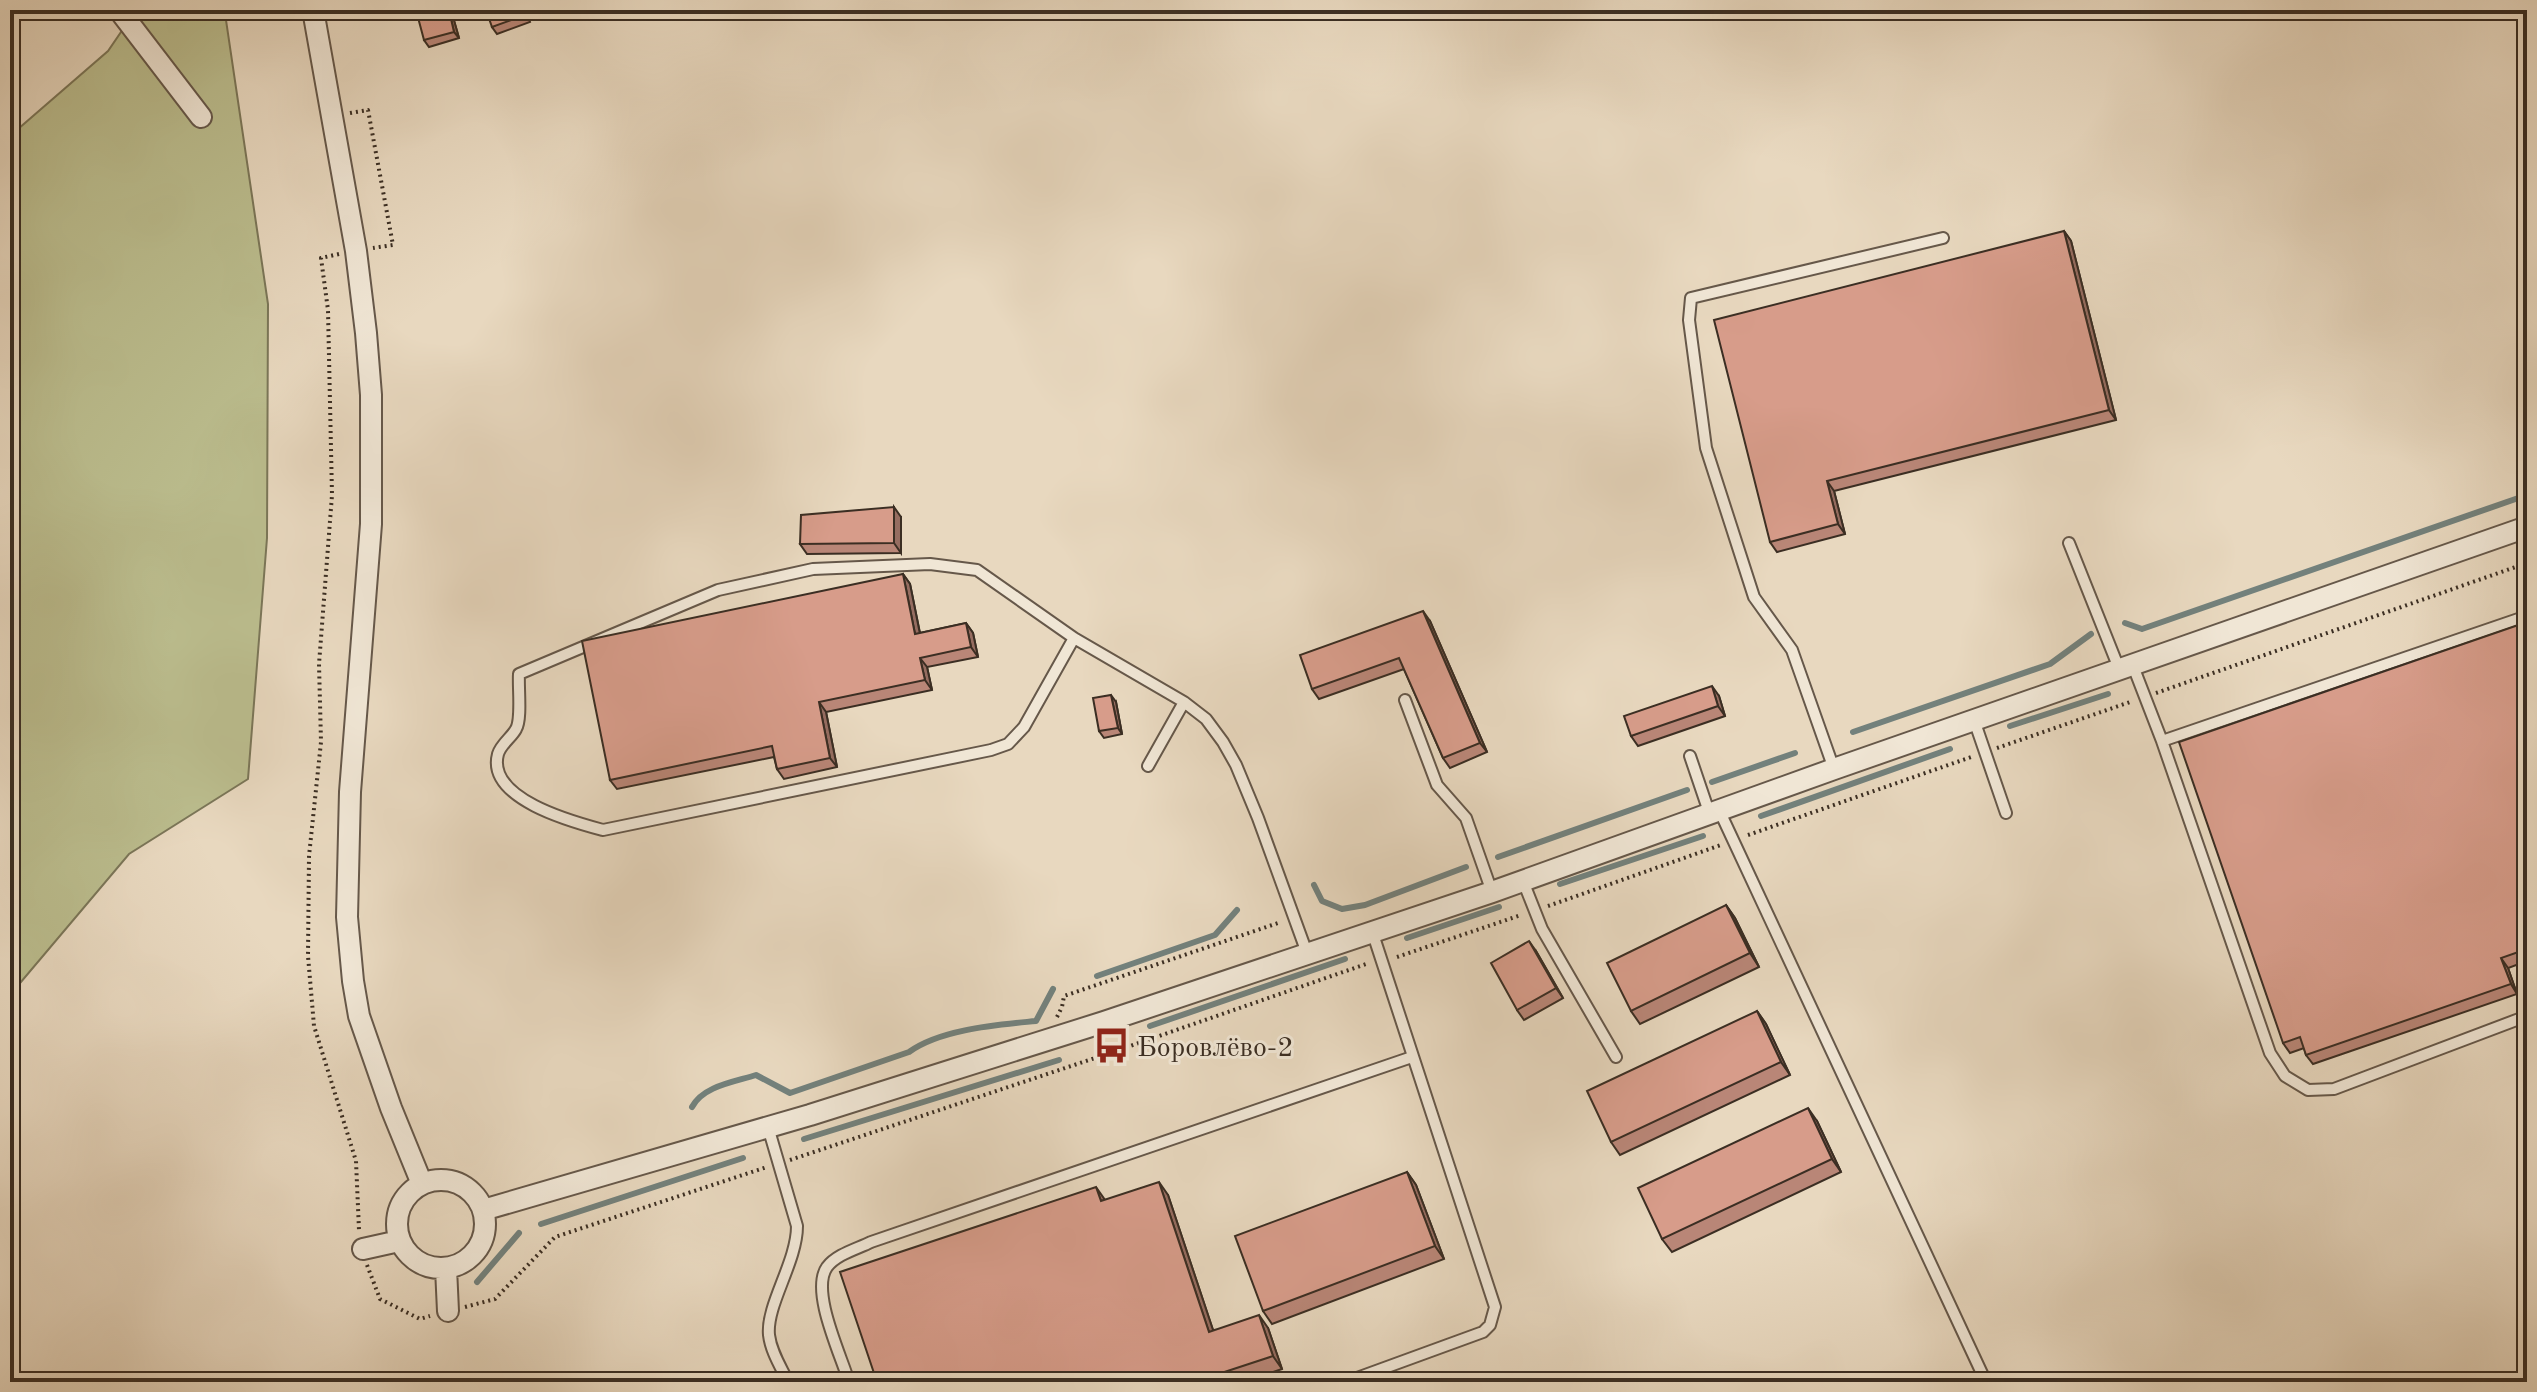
<svg xmlns="http://www.w3.org/2000/svg" width="2537" height="1392" font-family="'Old Standard TT',serif">
  <style>
    .green { fill: #bbbd8e; stroke: #7b7658; stroke-width: 2 }
    .lines { fill: none; stroke-linecap: round; stroke-linejoin: round }
    .stream { stroke: #73817c; stroke-width: 6 }
    .service-casing { stroke: #66584a; stroke-width: 14 }
    .minor-casing { stroke: #66584a; stroke-width: 24 }
    .path { stroke: #3b2e23; stroke-width: 4; stroke-dasharray: 2 4; stroke-linecap: butt }
    .service { stroke: #f0e6d5; stroke-width: 10 }
    .minor { stroke: #f0e6d5; stroke-width: 20 }
    .wall { fill: #b98677; stroke: #3b2e23; stroke-width: 2 }
    .shaded-wall { fill: #966d61; stroke: #3b2e23; stroke-width: 2 }
    .building { fill: #d79c8a; stroke: #3b2e23; stroke-width: 2 }
    .labels { text-anchor: middle; stroke-width: 6; stroke-linejoin: round; paint-order: stroke }
    .poi-label { font-size: 28px; fill: #3b2e23; stroke: #f0e6d5; text-anchor: start }
  </style>
  <rect width="100%" height="100%" fill="#e8d8bf"/>
  <filter id="stains"><feTurbulence type="fractalNoise" baseFrequency=".0025" numOctaves="4"/><feColorMatrix values="0 0 0 0 .2 0 0 0 0 .09 0 0 0 0 .02 0 0 0 .5 -.17"/></filter>
  <radialGradient id="worn" r=".72"><stop offset=".6" stop-color="#630" stop-opacity="0"/><stop offset="1" stop-color="#630" stop-opacity=".3"/></radialGradient>
  <path class="green" d="M136 10H220L226 20 268 304 267 538 248 779 129 854 10 995V136L108 51Z"/>
  <g class="lines">
    <path class="stream" d="M2125 623 2142 629 2527 495
      M2010 726 2108 694
      M1853 732 2050 664 2091 634
      M1712 782 1795 753
      M1761 816 1950 749
      M1498 857 1687 790
      M1560 884 1703 836
      M1314 885 1322 901 1342 909 1365 905 1466 867
      M1407 938 1499 907
      M1097 976 1215 935 1237 910
      M1150 1026 1345 959
      M692 1107C703 1086 734 1082 756 1075L790 1093 909 1052C941 1029 997 1025 1036 1021L1053 989
      M804 1139 1059 1060
      M541 1224 743 1158
      M477 1282 519 1233"/>
    <defs>
      <path id="service" d="M2069 543 2120 671
        M1074 638 1024 727 1008 744 991 750 603 830C573 822 486 799 498 754 501 744 512 737 516 729 522 719 518 687 519 674L718 590 813 569 930 564 977 570 1074 638 1184 702 1206 719 1223 742 1236 765 1258 818 1307 953
        M2133 666 2162 741 2270 1053 2285 1076 2308 1090 2334 1089 2527 1016
        M1405 700 1437 785 1466 818 1492 892
        M1974 720 2006 813
        M2162 741 2527 616
        M1690 756 1710 815
        M1148 766 1184 702
        M1834 769 1792 650 1754 597 1706 448 1689 320 1691 298 1943 238
        M1720 812 1986 1382
        M1523 881 1542 929 1616 1057
        M768 1127 797 1226C797 1262 766 1305 769 1335 771 1352 781 1367 788 1382
        M849 1382C841 1355 810 1291 827 1267 837 1254 857 1249 871 1242L1412 1057
        M1346 1382 1483 1332 1490 1325 1495 1307 1372 931"/>
      <path id="minor" d="M119 10 201 117
        M313 10 356 251 366 333 371 395V524L350 792 347 917 353 981 359 1016 391 1108 422 1184
        M397 1224a44 44 0 1 1 88 0a44 44 0 1 1-88 0Z
        M483 1210 810 1115 1104 1022 1492 892 1834 769 2527 527
        M363 1249 399 1241
        M446 1268 448 1311"/>
    </defs>
    <use href="#service" class="service-casing"/>
    <use href="#minor" class="minor-casing"/>
    <path class="path" d="M350 113 368 110 393 245 373 248
      M339 254 321 258 328 310 332 495 319 664 321 742 309 856 308 956 314 1026 356 1161 359 1230
      M2156 693 2527 563
      M1997 748 2133 701
      M1748 835 1974 756
      M1548 906 1721 845
      M1397 957 1521 915
      M1057 1017 1062 1007 1064 996 1281 922
      M790 1160 1113 1052 1369 963
      M367 1265 380 1299 420 1319 430 1316
      M465 1307 495 1299 555 1237 767 1167"/>
    <use href="#service" class="service"/>
    <use href="#minor" class="minor"/>
  </g>
  <path class="wall" d="M451 10 459 38 429 47 424 40Z
    M526 10 530 22 497 34 492 27Z
    M2064 231 2071 241 2116 420 1834 491 1845 534 1777 552 1770 542Z
    M901 517V553L807 554 800 544Z
    M903 574 910 584 920 633 966 623 973 633 978 657 927 667 932 690 826 712 837 767 784 779 777 769 774 757 617 789 610 780Z
    M1430 621 1487 752 1450 768 1443 758 1404 669 1319 699 1312 689Z
    M2527 622V961L2508 968 2517 994 2313 1064 2306 1055 2304 1048 2290 1053 2283 1043Z
    M1719 696 1725 716 1638 746 1631 736Z
    M1116 702 1122 734 1104 738 1099 731Z
    M1726 905 1735 918 1759 967 1640 1024 1631 1011Z
    M1536 951 1563 998 1524 1020 1517 1010Z
    M1757 1011 1766 1024 1790 1075 1620 1155 1611 1142Z
    M1817 1121 1841 1172 1672 1252 1662 1239Z
    M1407 1172 1416 1185 1444 1259 1272 1324 1263 1311Z
    M1168 1195 1213 1330 1268 1328 1282 1369 1243 1382H877L1105 1200Z"/>
  <path class="shaded-wall" d="M449 10H451L459 38 454 32Z
    M2064 231 2071 241 2116 420 2109 410Z
    M1827 481 1834 491 1845 534 1838 524Z
    M894 507 901 517V553L894 543Z
    M903 574 910 584 922 644 915 634Z
    M1423 611 1430 621 1487 752 1480 743Z
    M966 623 973 633 978 657 971 647Z
    M920 658 927 667 932 690 925 680Z
    M1712 686 1719 696 1725 716 1718 706Z
    M1111 695 1116 702 1122 734 1118 728Z
    M819 702 826 712 837 767 830 758Z
    M1726 905 1735 918 1759 967 1750 953Z
    M1529 941 1536 951 1563 998 1556 988Z
    M2501 958 2508 968 2517 994 2511 984Z
    M1757 1011 1766 1024 1790 1075 1781 1062Z
    M1808 1108 1817 1121 1841 1172 1832 1159Z
    M1407 1172 1416 1185 1444 1259 1435 1246Z
    M1159 1182 1168 1195 1218 1345 1209 1332Z
    M1096 1187 1105 1200 1101 1201Z
    M1259 1315 1268 1328 1282 1369 1273 1356Z"/>
  <path class="building" d="M416 10H449L454 32 424 40Z
    M486 10H524L525 15 492 27Z
    M2064 231 2109 410 1827 481 1838 524 1770 542 1714 320Z
    M894 507V543L800 544 801 515Z
    M903 574 915 634 966 623 971 647 920 658 925 680 819 702 830 758 777 769 772 746 610 780 582 641Z
    M1423 611 1480 743 1443 758 1399 658 1312 689 1300 655Z
    M2527 622V949L2501 958 2511 984 2306 1055 2300 1037 2283 1043 2179 742Z
    M1712 686 1718 706 1631 736 1624 716Z
    M1111 695 1118 728 1099 731 1093 698Z
    M1726 905 1750 953 1631 1011 1607 963Z
    M1529 941 1556 988 1517 1010 1491 963Z
    M1757 1011 1781 1062 1611 1142 1587 1091Z
    M1808 1108 1832 1159 1662 1239 1638 1188Z
    M1407 1172 1435 1246 1263 1311 1235 1236Z
    M1159 1182 1209 1332 1259 1315 1273 1356 1194 1382H877L840 1272 1096 1187 1101 1201Z"/>
  <defs>
    <symbol id="bus-bare" viewBox="-9 -9 18 18"><path d="M-5-6H5V4H4V6H2V4H-2V6H-4V4H-5ZM-3.5-4V0h7V-4ZM-3.5 1.2v1.5H-2V1.2ZM2 1.2v1.5H3.5V1.2Z" fill="#8f2418" stroke="#f0e6d5" stroke-width="2.5" paint-order="stroke"/></symbol>
  </defs>
  <g fill-rule="evenodd">
    <use href="#bus-bare" x="1086" y="1020" width="51" height="51"/>
  </g>
  <g class="labels">
    <g class="poi-label">
      <text x="1137" y="1056">Боровлёво-2</text>
    </g>
  </g>
  <rect width="2537" height="1392" fill="none" stroke="#e8d8bf" stroke-width="40"/>
  <rect x="12" y="12" width="2513" height="1368" fill="none" stroke="#3b2e23" stroke-width="4"/>
  <rect x="20" y="20" width="2497" height="1352" fill="none" stroke="#3b2e23" stroke-width="2"/>
  <rect width="100%" height="100%" filter="url(#stains)"/>
  <rect width="100%" height="100%" fill="url(#worn)"/>
</svg>
